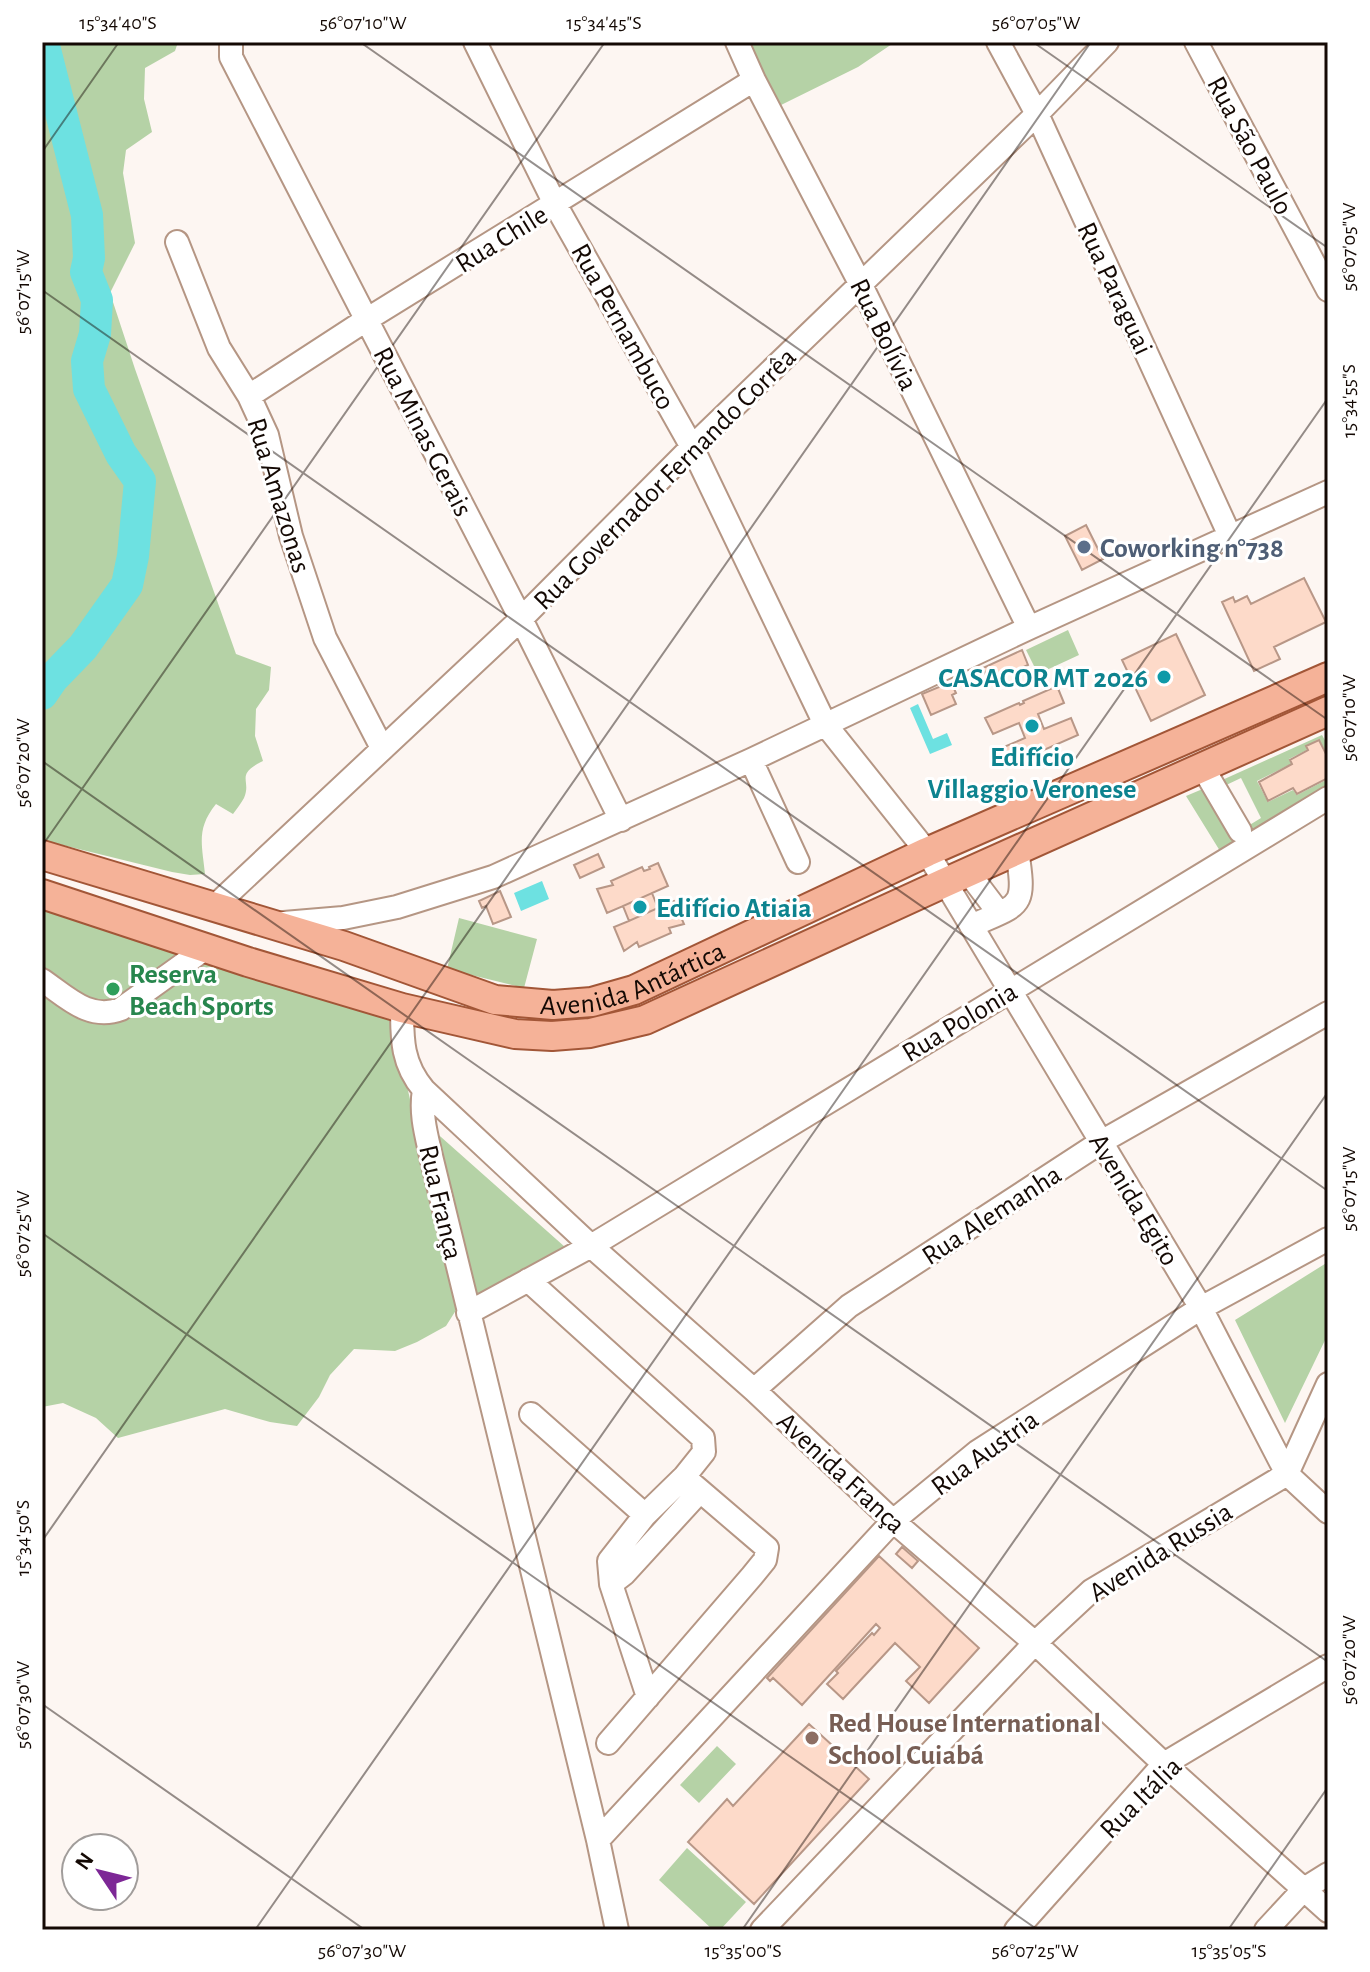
<svg xmlns="http://www.w3.org/2000/svg" width="1370" height="1972" font-family="'Alegreya Sans',sans-serif">
  <style>
    .green { fill: #b5d2a6 }
    .water { fill: #6de1e1 }
    .lines { fill: none; stroke-linecap: round; stroke-linejoin: round }
    .river { stroke: #6de1e1; stroke-width: 32 }
    .building { fill: #fddac9; stroke: #b89787; stroke-width: 2 }
    .minor-casing { stroke: #b59684; stroke-width: 26 }
    .major-casing { stroke: #a25637; stroke-width: 32 }
    .minor { stroke: #fff; stroke-width: 22 }
    .major { stroke: #f5b298; stroke-width: 28 }
    .ticks { fill: none; stroke: #140904; stroke-width: 2; stroke-opacity: 0.45 }
    .service-dot { fill: #5c6f8a; stroke: #fff; stroke-width: 3 }
    .culture-dot { fill: #0f9aa8; stroke: #fff; stroke-width: 3 }
    .leisure-dot { fill: #2e9e5b; stroke: #fff; stroke-width: 3 }
    .education-dot { fill: #8d6e63; stroke: #fff; stroke-width: 3 }
    .labels { text-anchor: middle; stroke-width: 6; stroke-linejoin: round; paint-order: stroke }
    .street-label { font-size: 28px; fill: #140904; stroke: #fff }
    .service-label { font-size: 28px; font-weight: bold; fill: #4e5e75; stroke: #fff; text-anchor: start }
    .culture-label { font-size: 28px; font-weight: bold; fill: #0d838f; stroke: #fff; text-anchor: end }
    .leisure-label { font-size: 28px; font-weight: bold; fill: #27864d; stroke: #fff; text-anchor: start }
    .education-label { font-size: 28px; font-weight: bold; fill: #785e54; stroke: #fff; text-anchor: start }
    .neatline { fill: none; stroke: #140904; stroke-width: 3 }
    .ticks-label { font-size: 20px; text-anchor: middle; fill: #140904 }
  </style>
  <rect width="100%" height="100%" fill="#fdf6f2"/>
  <path class="green" d="M42 42H178L175 51 145 68 144 99 152 132 126 150 123 173 135 243 110 293 135 369 236 654 271 667 269 690 256 709 255 736 263 761C234 775 252 780 244 798 241 803 237 809 233 814L216 804C196 829 202 844 205 874L190 875 172 872 42 840Z
    M745 42H895L858 67 779 106Z
    M1068 630 1079 655 1038 674 1026 650Z
    M1322 735 1328 746V751L1326 752 1319 739 1306 746 1307 750 1289 759 1291 764 1257 781 1268 802 1293 790 1297 795 1328 779V790L1248 836 1243 829 1261 818 1241 778 1222 787 1220 781Z
    M1205 788 1237 840 1220 851 1186 796Z
    M42 903 220 967 391 1017 458 1307 446 1326 417 1342 395 1351 354 1349 330 1375 319 1397 297 1426 270 1422 225 1409 118 1438 96 1418 63 1403 42 1407Z
    M459 918 537 939 524 988 447 969Z
    M432 1129 565 1247 561 1256 475 1300Z
    M1328 1262V1334L1285 1423 1235 1320Z
    M717 1746 736 1764 699 1803 680 1785Z
    M687 1848 746 1902 720 1930H713L659 1880Z"/>
  <path class="water" d="M918 704 933 739 947 733 952 745 930 754 910 708Z
    M542 881 549 899 521 911 514 893Z"/>
  <g class="lines">
    <path class="river" d="M42 694 53 678 83 647 127 585 133 556 140 481 121 454 89 389 87 361 95 334 97 300 86 272 89 258 87 215 43 42"/>
  </g>
  <path class="building" d="M1086 525 1103 559 1082 570 1065 536Z
    M1304 578 1326 622 1274 647 1280 659 1254 671 1222 602 1233 597 1235 602 1247 596 1251 604Z
    M1176 634 1205 695 1151 721 1122 660Z
    M1022 650 1028 665 989 682 983 668Z
    M951 682 956 693 952 695 956 704 931 715 922 694Z
    M1057 686 1064 703 1038 714 1044 729 1071 718 1078 735 1044 750 1043 747 1039 749 1040 751 1006 766 999 749 1025 738 1019 723 993 734 985 718 1019 703 1020 705 1024 703 1023 701Z
    M1319 740 1326 754 1328 753V778L1297 794 1293 788 1268 801 1259 782 1292 764 1290 760 1308 750 1306 746Z
    M598 854 604 867 580 878 574 865Z
    M658 863 668 886 652 893 658 908 674 901 684 924 669 928 671 933 639 947 637 942 624 951 614 927 629 921 623 906 607 913 597 889 613 885 611 881 642 867 644 871 650 869 649 867Z
    M500 891 511 917 493 924 486 906 482 908 479 901Z
    M652 893 658 908 629 921 623 906Z
    M902 1547 918 1561 912 1568 896 1554Z
    M879 1556 979 1648 929 1703 906 1681 920 1667 895 1643 843 1699 827 1684 838 1673 836 1671 872 1633 874 1635 880 1628 876 1624 802 1705 773 1678 770 1681 767 1678Z
    M809 1724 869 1779 754 1904 688 1842 727 1799 733 1806Z"/>
  <g class="lines">
    <defs>
      <path id="minor" d="M231 42V57L521 619 621 820
        M475 42 555 204 692 447 825 724 927 852 1201 1308 1287 1474 1328 1512
        M737 42 754 80 861 285 1029 628
        M998 42 1037 114 1230 536
        M1196 42 1328 290
        M177 242 219 348 249 396 267 435 291 536 325 638 382 748
        M249 396 366 320 754 80
        M751 760 798 862
        M1203 768 1240 831
        M968 872 999 913
        M215 906 521 619 692 447 1037 114 1107 42
        M284 923 343 918 397 907 493 877 751 760 1029 628 1328 492
        M971 926C1022 903 1026 909 1017 850
        M42 980C67 997 89 1021 121 1009L206 948
        M402 1008C402 1040 402 1064 424 1090L591 1246 754 1390 893 1521 1035 1643 1164 1764 1328 1911
        M424 1090C420 1113 426 1134 431 1156L598 1840 617 1930
        M528 1280 703 1438 704 1452 684 1477 767 1548 765 1560 752 1576 608 1743
        M468 1313 591 1246 1328 798
        M754 1390 849 1306 1101 1142 1328 1013
        M531 1414 645 1515
        M611 1584 624 1574 700 1491
        M648 1697 611 1584 609 1561 645 1515 684 1477
        M598 1840 893 1521 977 1452 1201 1308 1328 1239
        M762 1930 1035 1643 1091 1591 1287 1474 1328 1384
        M1016 1930 1164 1764 1328 1666
        M1266 1930 1304 1889 1328 1874"/>
      <g id="major">
        <path id="s1" d="M42 855 344 946 495 1000 553 1005 592 1002 634 990 927 852 1328 677"/>
        <path d="M42 894 248 962 402 1008 515 1034 552 1036 590 1033 645 1020 944 883 1328 711"/>
      </g>
    </defs>
    <use href="#minor" class="minor-casing"/>
    <use href="#major" class="major-casing"/>
    <use href="#minor" class="minor"/>
    <use href="#major" class="major"/>
  </g>
  <path class="ticks" d="M360 42 1328 720M1033 42 1328 248M42 152 119 42M42 290 1328 1191M42 761 1328 1662M42 846 605 42M42 1233 1038 1930M42 1541 1091 42M42 1704 365 1930M255 1930 1328 398M742 1930 1328 1092M1228 1930 1328 1787"/>
  <circle class="service-dot" cx="1084" cy="547" r="8"/>
  <g class="culture-dot">
    <circle cx="1164" cy="677" r="8"/>
    <circle cx="1032" cy="726" r="8"/>
    <circle cx="640" cy="907" r="8"/>
  </g>
  <circle class="leisure-dot" cx="113" cy="989" r="8"/>
  <circle class="education-dot" cx="812" cy="1738" r="8"/>
  <g class="labels">
    <g class="street-label">
      <text transform="translate(1251 145) rotate(62)" y="10">Rua São Paulo</text>
      <text transform="translate(501 238) rotate(-32)" y="10">Rua Chile</text>
      <text transform="translate(1116 288) rotate(65)" y="10">Rua Paraguai</text>
      <text transform="translate(624 326) rotate(61)" y="10">Rua Pernambuco</text>
      <text transform="translate(885 334) rotate(64)" y="10">Rua Bolívia</text>
      <text transform="translate(424 431) rotate(63)" y="10">Rua Minas Gerais</text>
      <text transform="translate(664 478) rotate(-45)" y="10">Rua Governador Fernando Corrêa</text>
      <text transform="translate(280 495) rotate(73)" y="10">Rua Amazonas</text>
      <text dy="10" stroke="none"><textPath href="#s1" startOffset="618">Avenida Antártica</textPath></text>
      <text transform="translate(959 1021) rotate(-31)" y="10">Rua Polonia</text>
      <text transform="translate(1135 1199) rotate(59)" y="10">Avenida Egito</text>
      <text transform="translate(442 1202) rotate(77)" y="10">Rua França</text>
      <text transform="translate(991 1214) rotate(-33)" y="10">Rua Alemanha</text>
      <text transform="translate(984 1452) rotate(-36)" y="10">Rua Austria</text>
      <text transform="translate(842 1472) rotate(43)" y="10">Avenida França</text>
      <text transform="translate(1160 1551) rotate(-32)" y="10">Avenida Russia</text>
      <text transform="translate(1140 1797) rotate(-45)" y="10">Rua Itália</text>
    </g>
    <g class="service-label">
      <text x="1100" y="557">Coworking n°738</text>
    </g>
    <g class="culture-label">
      <text x="1148" y="687">CASACOR MT 2026</text>
      <text x="1032" y="766" text-anchor="middle">Edifício<tspan x="1032" dy="32">Villaggio Veronese</tspan></text>
      <text x="656" y="917" text-anchor="start">Edifício Atiaia</text>
    </g>
    <g class="leisure-label">
      <text x="129" y="983">Reserva<tspan x="129" dy="32">Beach Sports</tspan></text>
    </g>
    <g class="education-label">
      <text x="828" y="1732">Red House International<tspan x="828" dy="32">School Cuiabá</tspan></text>
    </g>
  </g>
  <rect width="1370" height="1972" fill="none" stroke="#ffffff" stroke-width="88"/>
  <g transform="translate(100 1872) rotate(305)"><circle r="38" fill="#ffffff" stroke="#a19d9b" stroke-width="2"/>
  <path d="M0-6L14 30L0 20L-14 30Z" fill="#7d2796"/>
  <text y="-12" font-size="22" font-weight="bold" text-anchor="middle" fill="#140904">N</text>
  </g>
  <rect x="44" y="44" width="1282" height="1884" class="neatline"/>
  <g class="ticks-label">
    <text x="118" y="29">15°34'40"S</text>
    <text x="363" y="29">56°07'10"W</text>
    <text x="604" y="29">15°34'45"S</text>
    <text x="1036" y="29">56°07'05"W</text>
    <text transform="translate(1348 247) rotate(-90)" y="7">56°07'05"W</text>
    <text transform="translate(22 292) rotate(-90)" y="7">56°07'15"W</text>
    <text transform="translate(1348 401) rotate(-90)" y="7">15°34'55"S</text>
    <text transform="translate(1348 718) rotate(-90)" y="7">56°07'10"W</text>
    <text transform="translate(22 763) rotate(-90)" y="7">56°07'20"W</text>
    <text transform="translate(1348 1189) rotate(-90)" y="7">56°07'15"W</text>
    <text transform="translate(22 1234) rotate(-90)" y="7">56°07'25"W</text>
    <text transform="translate(22 1538) rotate(-90)" y="7">15°34'50"S</text>
    <text transform="translate(1348 1660) rotate(-90)" y="7">56°07'20"W</text>
    <text transform="translate(22 1705) rotate(-90)" y="7">56°07'30"W</text>
    <text x="362" y="1957">56°07'30"W</text>
    <text x="743" y="1957">15°35'00"S</text>
    <text x="1035" y="1957">56°07'25"W</text>
    <text x="1229" y="1957">15°35'05"S</text>
  </g>
</svg>
